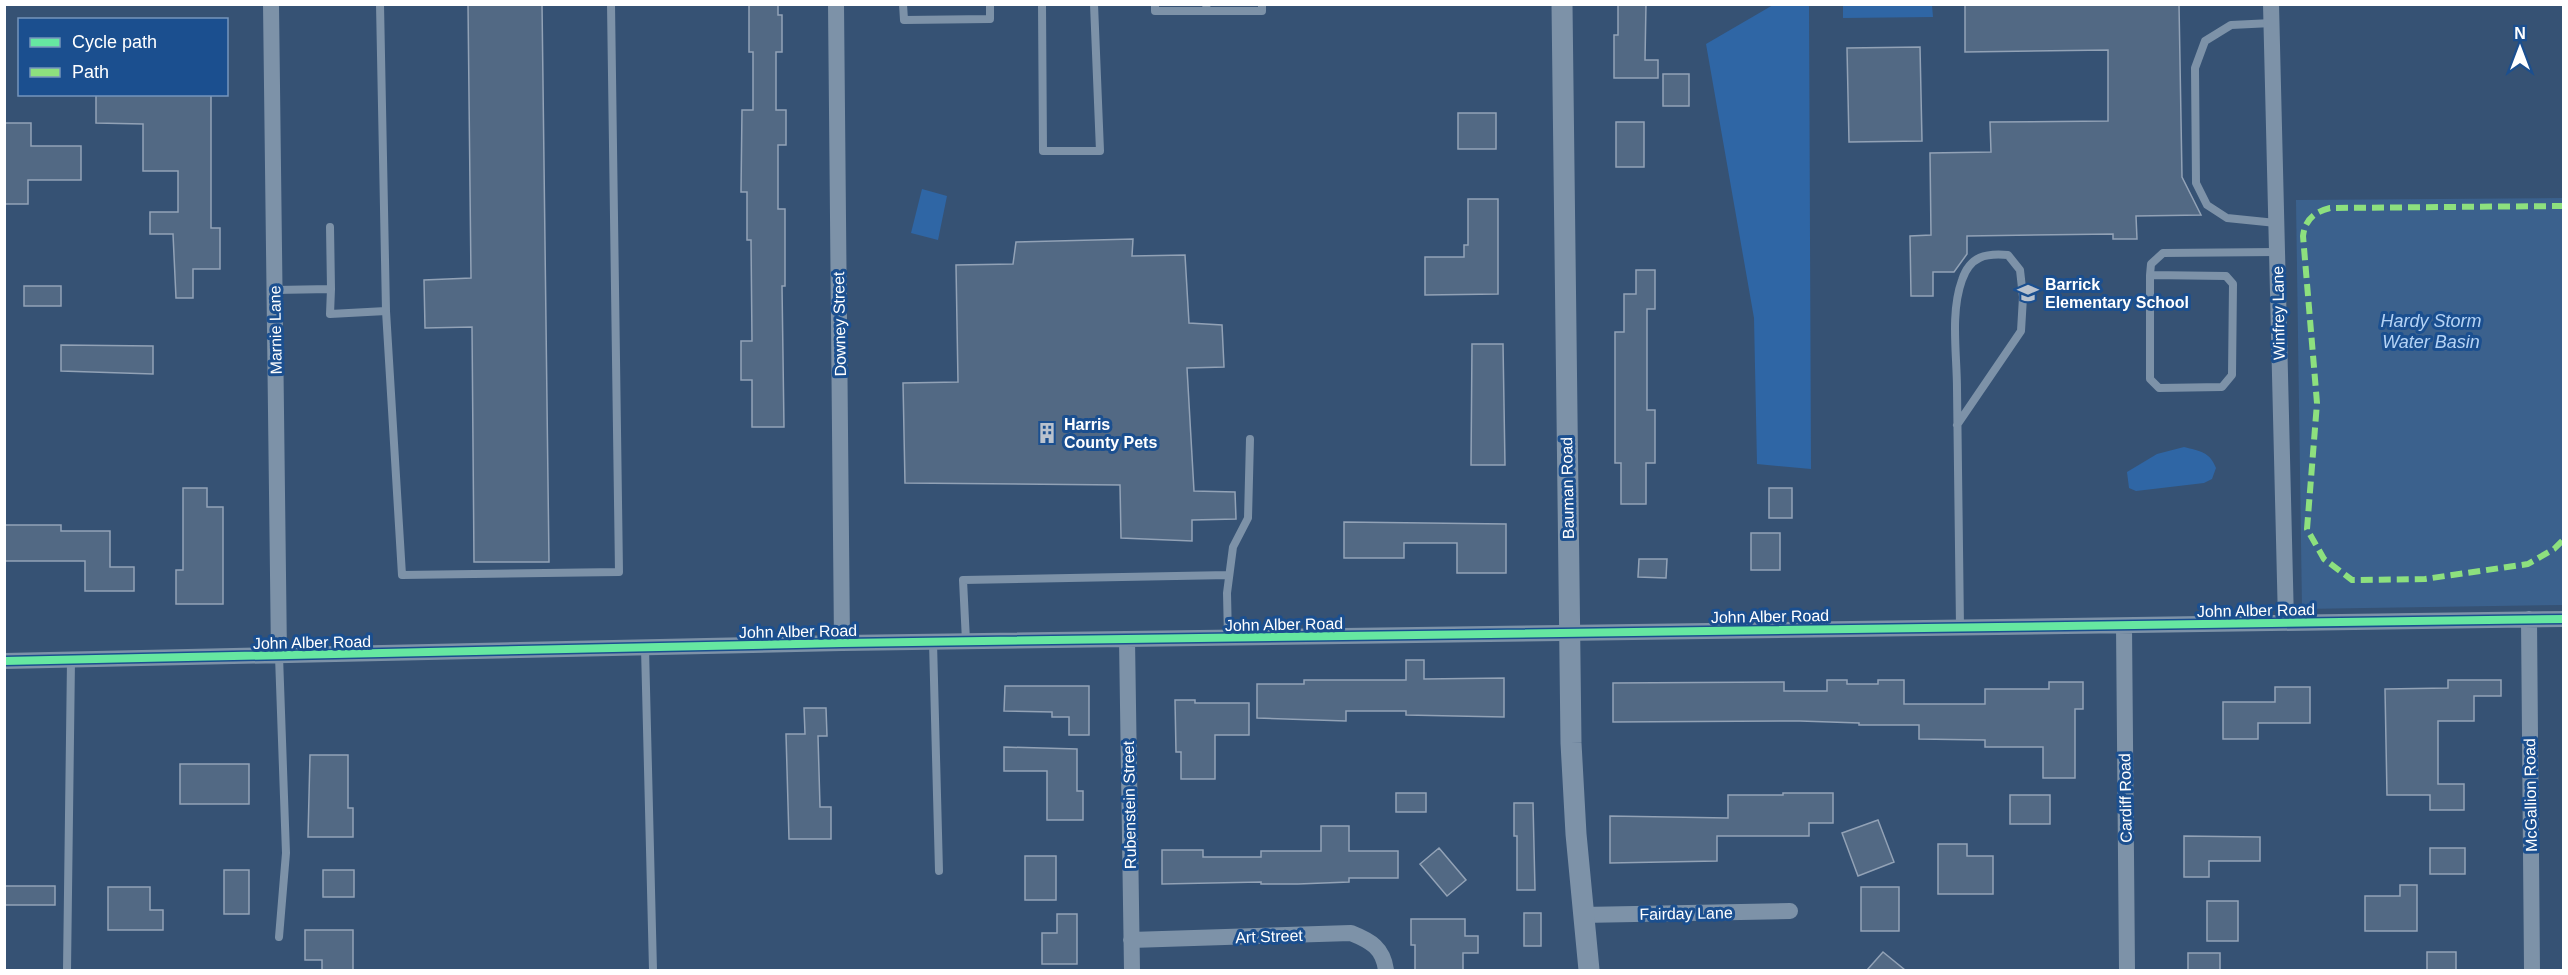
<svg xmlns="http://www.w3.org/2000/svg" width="2568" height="975" font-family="Arial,sans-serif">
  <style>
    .green { fill: #2f66a5 }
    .water { fill: #3b618d }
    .building { fill: #526984; stroke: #92a2b6; stroke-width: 1.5 }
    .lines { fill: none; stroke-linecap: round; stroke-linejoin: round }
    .service { stroke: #7d92a8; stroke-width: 8 }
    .minor { stroke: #7d92a8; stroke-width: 16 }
    .tertiary { stroke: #7d92a8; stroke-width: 21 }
    .quiet { stroke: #8de07e; stroke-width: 6; stroke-dasharray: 12 6; stroke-linecap: butt }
    .cycleway-casing { stroke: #1b4f8f; stroke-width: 11 }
    .cycleway { stroke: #66e7a1; stroke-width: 8 }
    .labels { text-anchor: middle; stroke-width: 6; stroke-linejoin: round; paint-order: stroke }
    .poi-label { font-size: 16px; font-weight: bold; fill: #fff; stroke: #1b4f8f; text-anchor: start }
    .street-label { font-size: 16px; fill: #fff; stroke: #1b4f8f }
    .water-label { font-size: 18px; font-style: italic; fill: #b5d3f5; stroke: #1b4f8f }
  </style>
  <rect width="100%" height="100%" fill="#365274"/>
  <path class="green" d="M1773 5H1809L1811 469 1757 464 1754 318 1706 44Z
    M1843 5H1932L1933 17 1843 18Z
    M922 189 947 196 938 240 911 233Z
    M2184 447C2200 451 2210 452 2216 468L2212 479 2204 483 2136 491 2129 488 2127 472 2157 454Z"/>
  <path class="water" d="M2563 198V605L2302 609 2296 200Z"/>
  <path class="building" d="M468 4H542L549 562H474L472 327 425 328 424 280 471 278Z
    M749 4H778V15H782V52H776V110H786V145H778V209H785V286H782L784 427H752V380H741V341H752L751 240H747V192H741L742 110H753V52H749Z
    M1618 4H1646L1645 60H1658V78H1614V35H1618Z
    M1965 4H2179L2182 177 2201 215 2136 216 2137 239H2113V234L1967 236V254L1954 272H1933V296H1911L1910 236 1931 235 1930 153 1991 152 1990 122 2108 121V50L1965 52Z
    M1920 47 1922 141 1849 142 1847 48Z
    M1663 74H1689V106H1663Z
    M96 94H211V228H220V269H193V298H176L173 234H150V212H178V171H143V124L96 123Z
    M1458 113H1496V149H1458Z
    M1616 122H1644V167H1616Z
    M4 123H31V146H81V180H28V204H4Z
    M1468 199H1498V294L1425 295V257H1464V245H1468Z
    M1133 239 1132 256 1185 255 1189 323 1222 325 1224 367 1187 368 1194 491 1235 492 1236 519 1192 520V541L1121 538 1120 485 905 483 903 383 958 382 956 265 1013 264 1016 242Z
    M1636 270H1655V309H1647V410H1655V463H1646V504H1621V463H1615V332H1624V294H1636Z
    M24 286H61V306H24Z
    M1472 344H1503L1505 465H1471Z
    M61 345 153 346V374L61 371Z
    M183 488H207V507H223V604H176V570H183Z
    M1769 488H1792V518H1769Z
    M1344 522 1506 524V573H1457V543H1404V558H1344Z
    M4 525H61V531H110V567H134V591H85V561H4Z
    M1751 533H1780V570H1751Z
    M1639 559H1667L1666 578 1638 577Z
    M1406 660H1424V679L1504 678V717L1406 715V711H1346V721L1257 718V684H1304V680H1406Z
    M1827 680H1847V684H1878V680H1904V704H1985V689H2049V682H2083V709H2075V778H2043V747H1985V740L1919 739V725H1859V723L1800 721 1613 722V683L1784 682V691H1827Z
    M2448 680H2501V696H2474V721H2438V784H2464V810H2430V795H2387L2385 689 2448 688Z
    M1005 686H1089V735H1069V717H1052V712L1004 711Z
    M2275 687H2310V723H2258V739H2223V702H2275Z
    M1175 700H1195V703H1249V735H1215V779H1181V752H1176Z
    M804 708H826L827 736H818L820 807H831V839H789L786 734H805Z
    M1004 747 1077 749V791H1083V820H1047V771H1004Z
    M310 755H348V808H353V837H308Z
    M180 764H249V804H180Z
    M1396 793H1426V812H1396Z
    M1783 793H1833V823H1809V836H1717V861L1610 863V816L1728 818V795H1783Z
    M2010 795H2050V824H2010Z
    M1514 803H1533L1535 890H1517V836H1514Z
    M1878 820 1894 862 1858 876 1842 833Z
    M1321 826H1349V851H1398V878H1349V882L1298 884H1261V882L1162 884V850H1203V857H1261V851H1321Z
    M2184 836 2260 837V861H2209V877H2184Z
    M1938 844H1967V856H1993V894H1938Z
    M1439 848 1466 880 1447 896 1420 864Z
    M2430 848H2465V874H2430Z
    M1025 856H1056V900H1025Z
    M224 870H249V914H224Z
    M323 870H354V897H323Z
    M2400 885H2417V931H2365V896H2400Z
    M4 886H55V905H4Z
    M108 887H150V910H163V930H108Z
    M1861 887H1899V931H1861Z
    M2207 901H2238V941H2207Z
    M1524 913H1541V946H1524Z
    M1057 914H1077V964H1042V933H1057Z
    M1411 919H1465V936H1478V953H1463V970H1415V945H1411Z
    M305 930H353V970H322V960H305Z
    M1883 952 1905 970H1867Z
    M2427 952H2456V970H2427Z
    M2188 953H2220V970H2188Z"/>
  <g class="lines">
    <path class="service" d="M380 4 386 311 402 575 619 572 611 4
      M903 4 904 20 990 19V4
      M1042 4 1043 151H1100L1094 4
      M1155 4V11H1207L1206 4
      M1207 11H1262V4
      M2272 23 2231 25 2205 41 2195 68 2196 183 2207 205 2227 218 2276 223
      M2150 275 2226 276 2233 284 2232 375 2222 387 2159 388 2150 379V275L2151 264 2163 253 2276 252
      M331 289 330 314 386 311
      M275 290 331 289 330 227
      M1957 425 2021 331 2023 297 2020 270 2008 255C1986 253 1970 256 1962 280 1950 313 1957 355 1957 389 1958 468 1959 548 1960 627
      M1228 638 1227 593 1233 547 1248 518 1250 439
      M966 641 963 580 1229 575
      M933 642 939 871
      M645 648 653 970
      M279 937 286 853 279 656
      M67 970 71 660"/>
    <path class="minor" d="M271 4 279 656
      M836 4 842 643
      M2271 4 2286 622
      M2529 619 2532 970
      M2124 626 2127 970
      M1127 639 1132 970
      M4 661 842 643 2564 619
      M1582 915 1790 911
      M1131 940 1351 933C1371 941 1383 948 1386 970"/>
    <path class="tertiary" d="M1562 4 1571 743 1576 834 1589 970"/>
    <path class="quiet" d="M2564 206 2330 208C2314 212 2305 220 2303 236L2317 403 2307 529 2324 559 2352 580 2425 579 2528 564 2554 549 2564 539"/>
    <defs>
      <path id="cycleway" d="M4 661 842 643 2564 619"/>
    </defs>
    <use href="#cycleway" class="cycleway-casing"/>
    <use href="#cycleway" class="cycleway"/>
  </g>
  <defs>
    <symbol id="school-bare" viewBox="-9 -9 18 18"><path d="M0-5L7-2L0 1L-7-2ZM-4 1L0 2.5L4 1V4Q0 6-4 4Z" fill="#b9c2ce" stroke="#1b4f8f" stroke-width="2.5" paint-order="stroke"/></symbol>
    <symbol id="building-bare" viewBox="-9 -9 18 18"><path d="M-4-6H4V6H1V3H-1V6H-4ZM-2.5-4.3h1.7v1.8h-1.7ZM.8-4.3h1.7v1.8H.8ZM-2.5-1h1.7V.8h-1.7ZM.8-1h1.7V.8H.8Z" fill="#b9c2ce" stroke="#1b4f8f" stroke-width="2.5" paint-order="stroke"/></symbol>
  </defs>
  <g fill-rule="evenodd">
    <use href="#school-bare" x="2013" y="278" width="30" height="30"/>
    <use href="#building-bare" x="1032" y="418" width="30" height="30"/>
  </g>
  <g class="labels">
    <g class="poi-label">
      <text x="2045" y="290">Barrick<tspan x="2045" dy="18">Elementary School</tspan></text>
      <text x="1064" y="430">Harris<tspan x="1064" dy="18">County Pets</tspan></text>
    </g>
    <g class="street-label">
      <text transform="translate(2278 313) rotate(-91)" y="6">Winfrey Lane</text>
      <text transform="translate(839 324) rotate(-91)" y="6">Downey Street</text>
      <text transform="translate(275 330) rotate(-91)" y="6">Marnie Lane</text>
      <text transform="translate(1567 488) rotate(-91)" y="6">Bauman Road</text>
      <text transform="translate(2256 610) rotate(-1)" y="6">John Alber Road</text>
      <text transform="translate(1770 616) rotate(-1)" y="6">John Alber Road</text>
      <text transform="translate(1284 624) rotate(-1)" y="6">John Alber Road</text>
      <text transform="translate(798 631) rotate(-1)" y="6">John Alber Road</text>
      <text transform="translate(312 642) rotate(-1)" y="6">John Alber Road</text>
      <text transform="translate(2530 795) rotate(-91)" y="6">McGallion Road</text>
      <text transform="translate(2125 798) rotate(-91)" y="6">Cardiff Road</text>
      <text transform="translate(1129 805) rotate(-91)" y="6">Rubenstein Street</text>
      <text transform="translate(1686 913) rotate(-1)" y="6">Fairday Lane</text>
      <text transform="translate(1269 936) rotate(-2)" y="6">Art Street</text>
    </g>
    <g class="water-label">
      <text x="2431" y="327">Hardy Storm<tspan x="2431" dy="21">Water Basin</tspan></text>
    </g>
  </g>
  <rect width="2568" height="975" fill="none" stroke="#ffffff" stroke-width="12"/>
  <rect x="18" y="18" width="210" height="78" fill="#1b4f8f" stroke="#7695bc" stroke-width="1.5"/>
  <rect x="30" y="38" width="30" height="9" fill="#66e7a1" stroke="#7695bc" stroke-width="1.5"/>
  <text x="72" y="48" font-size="18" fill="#ffffff">Cycle path</text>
  <rect x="30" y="68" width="30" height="9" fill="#8de07e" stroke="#7695bc" stroke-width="1.5"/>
  <text x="72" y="78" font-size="18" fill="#ffffff">Path</text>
  <g transform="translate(2520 48)" stroke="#1b4f8f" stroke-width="4.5" paint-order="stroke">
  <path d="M0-4.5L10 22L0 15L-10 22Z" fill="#ffffff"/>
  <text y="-9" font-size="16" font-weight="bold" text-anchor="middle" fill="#ffffff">N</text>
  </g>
</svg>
